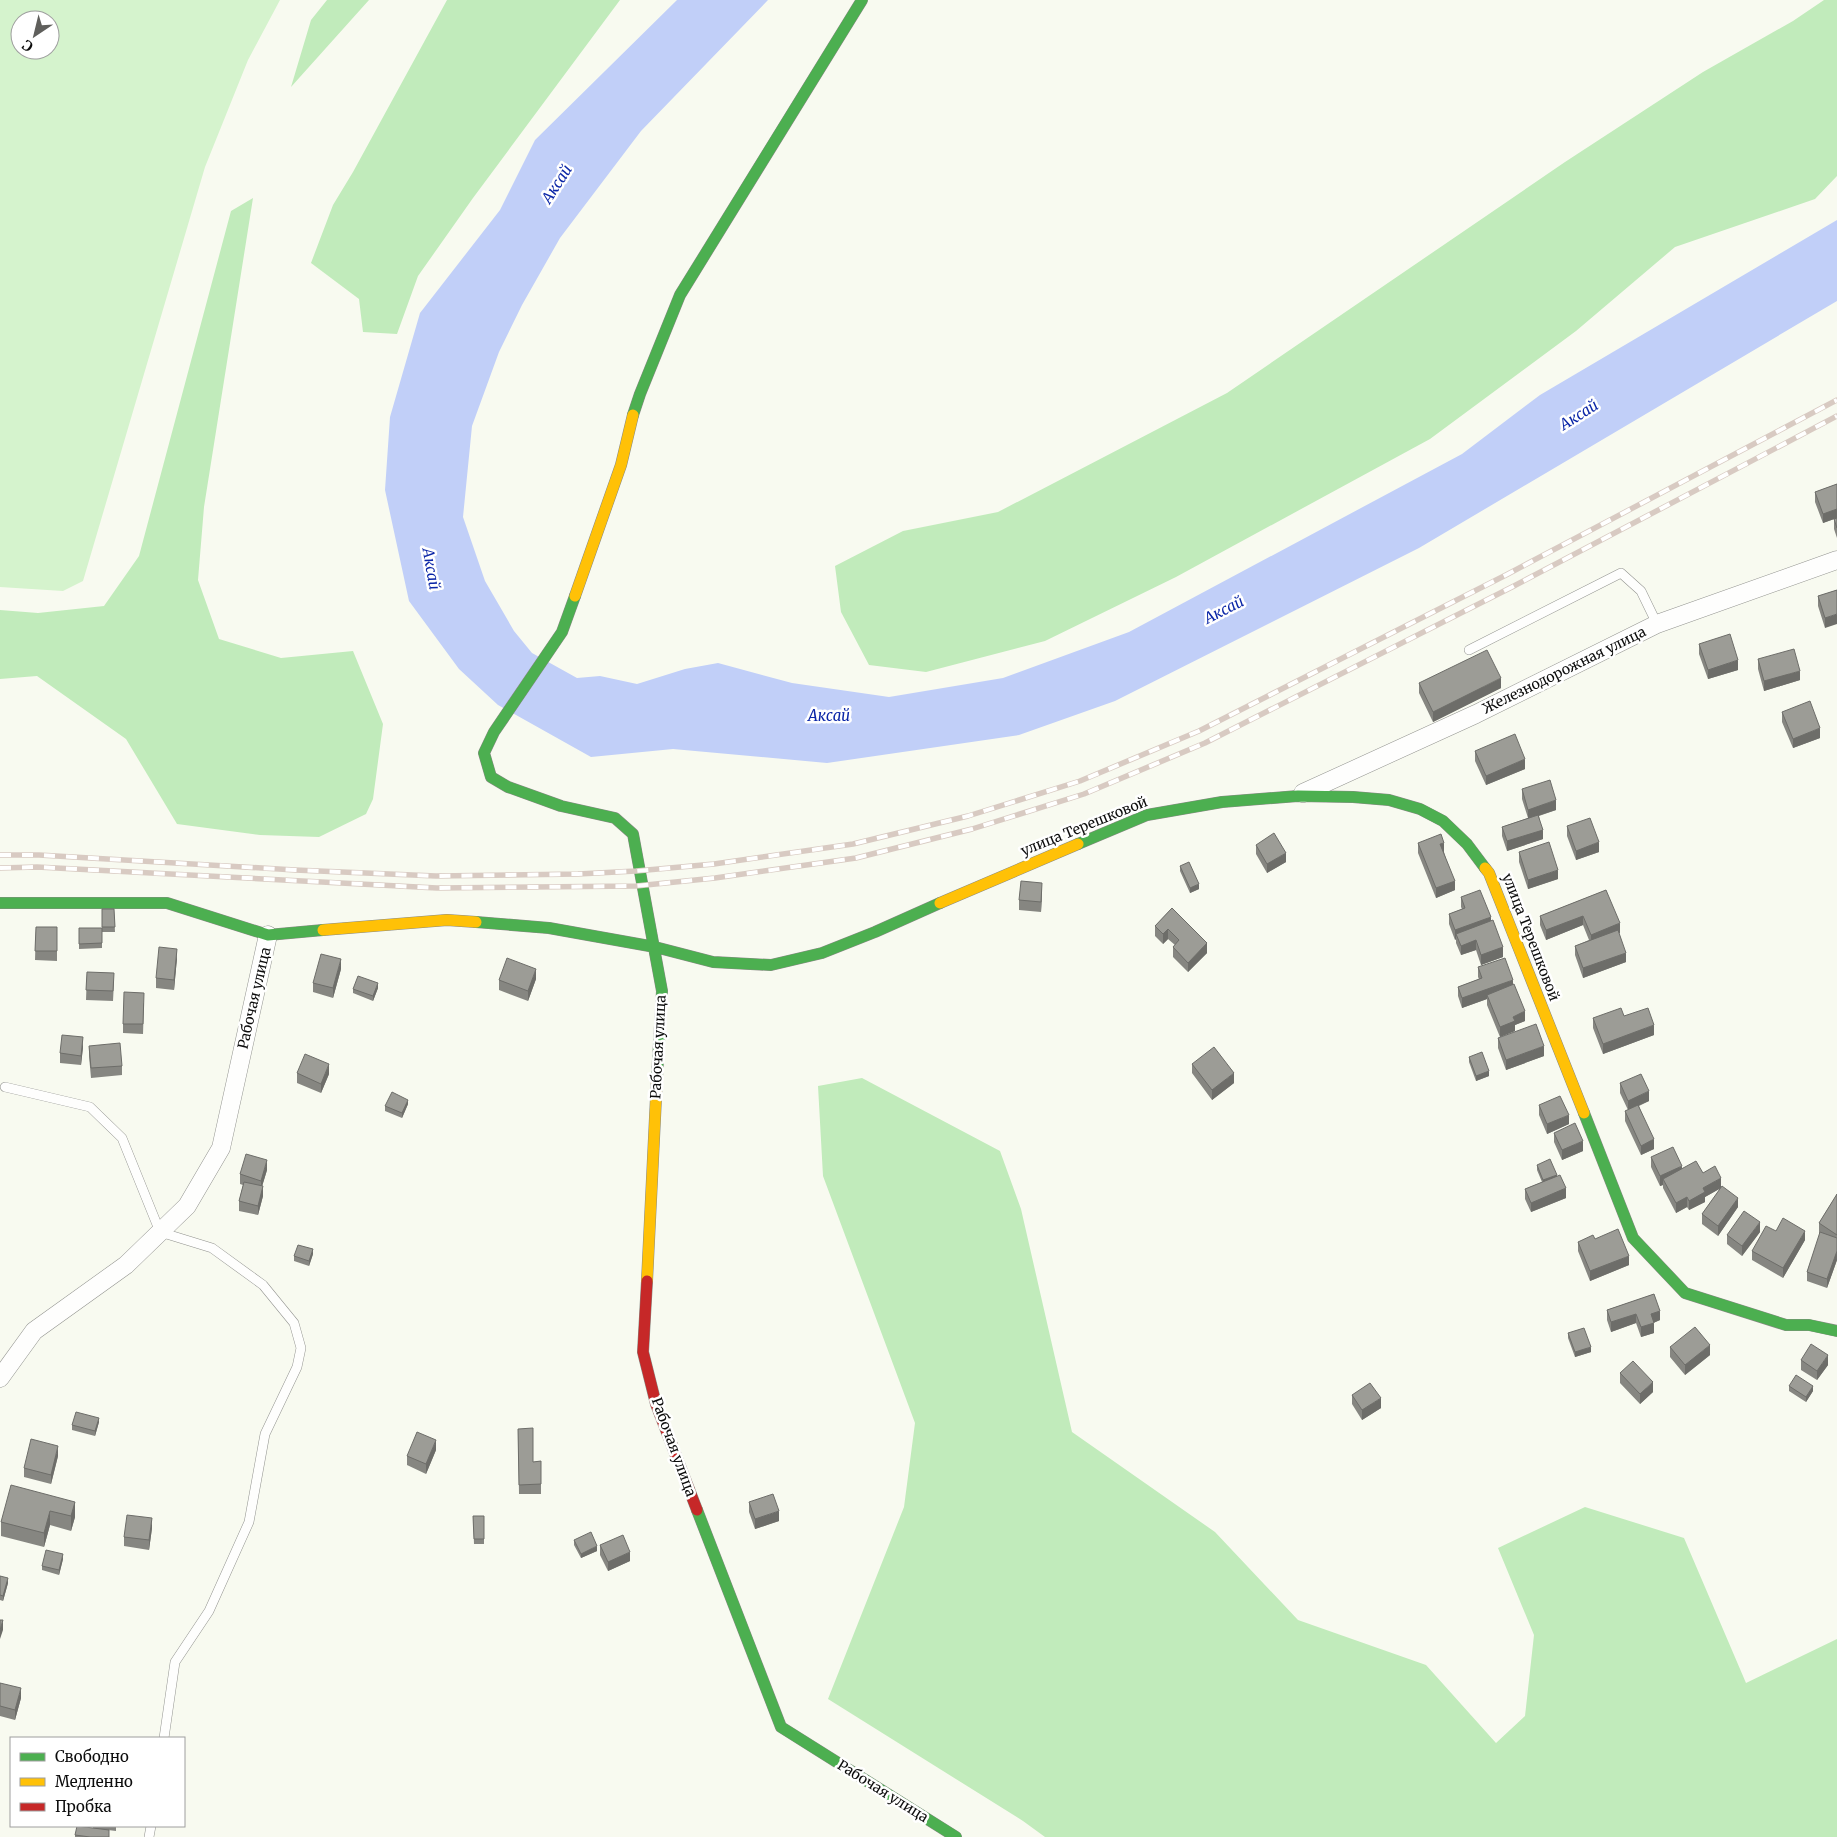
<svg xmlns="http://www.w3.org/2000/svg" width="1837" height="1837" font-family="Merriweather,serif">
  <style>
    .green { fill: #d5f3cd; fill-rule: evenodd }
    .forest { fill: #c1ebbb }
    .water { fill: #c1cff8 }
    .lines { fill: none; stroke-linecap: round; stroke-linejoin: round }
    .lane-casing { stroke: #92938f; stroke-width: 10 }
    .street-casing { stroke: #92938f; stroke-width: 19 }
    .fast-casing { stroke: #898a85; stroke-width: 12 }
    .slow-casing { stroke: #898a85; stroke-width: 12 }
    .jam-casing { stroke: #898a85; stroke-width: 12 }
    .lane { stroke: #fefefd; stroke-width: 9 }
    .street { stroke: #fefefd; stroke-width: 18 }
    .fast { stroke: #4caf50; stroke-width: 11 }
    .slow { stroke: #ffc107; stroke-width: 11 }
    .jam { stroke: #c62828; stroke-width: 11 }
    .rail-casing { stroke: #d8cac2; stroke-width: 5.5 }
    .rail { stroke: #fff; stroke-width: 4; stroke-dasharray: 11; stroke-linecap: butt }
    .wall { fill: #868681 }
    .shaded-wall { fill: #6d6d69 }
    .building { fill: #9c9c96; stroke: #6d6d69 }
    .labels { text-anchor: middle; stroke-width: 5; stroke-linejoin: round; paint-order: stroke }
    .street-label { font-size: 14px; fill: #0c0c0c; stroke: #fff }
    .water-label { font-size: 15px; font-style: italic; fill: #0b26a7; stroke: #fff }
  </style>
  <rect width="100%" height="100%" fill="#f8faf0"/>
  <path class="green" d="M0 0H280L248 60 205 167 83 581 63 591 0 587ZM20 20H50V50H20Z"/>
  <path class="forest" d="M327 0H369L291 87 311 20Z
    M447 0H620L473 198 418 276 397 334 363 332 359 299 311 263 333 205 353 172Z
    M1824 0H1837V176L1815 199 1675 247 1576 331 1430 439 1176 577 1045 641 926 672 869 665 841 612 835 566 903 531 998 512 1227 393 1565 162 1703 72 1793 21Z
    M253 198 204 507 198 580 219 639 281 658 353 651 383 724 373 799 366 814 319 837 260 835 177 824 126 739 37 676 0 679V610L38 613 104 606 139 556 231 211Z
    M862 1078 1000 1151 1021 1209 1072 1432 1215 1532 1298 1620 1426 1665 1496 1743 1525 1716 1534 1635 1498 1548 1585 1507 1684 1538 1746 1683 1837 1639V1837H1045L1023 1821 828 1699 904 1507 915 1423 823 1176 818 1086Z"/>
  <path class="water" d="M677 0H768L641 131 560 238 522 305 499 352 472 426 463 517 485 581 514 631 532 653 577 678 600 676 637 684 685 669 718 663 792 683 889 697 1003 678 1129 632 1462 454 1540 395 1837 220V301L1419 548 1115 701 1019 735 827 763 673 749 591 757 498 705 459 669 409 601 385 490 390 417 420 313 500 210 535 140Z"/>
  <g class="lines">
    <defs>
      <path id="lane" d="M1469 650 1621 573 1641 591 1657 624
        M5 1087 90 1107 122 1138 160 1232 212 1248 263 1285 294 1323 301 1348 297 1367 265 1434 249 1522 209 1611 175 1662 164 1738
        M149 1837 151 1826"/>
      <path id="street" d="M1303 793 1476 714 1657 624 1837 560
        M0 1378 34 1331 126 1265 187 1206 221 1148 268 935"/>
      <path id="fast" d="M633 415 640 394 680 295 862 0
        M575 596 562 632 494 732 484 753 491 777 508 787 561 806 615 818 633 834 662 991 657 1077
        M1078 844 1147 815 1222 802 1298 796 1353 797 1389 800 1420 809 1443 821 1467 844 1485 868
        M0 903H167L268 935 323 930
        M476 922 549 928 655 947 713 962 771 965 822 953 875 932 940 903
        M1584 1113 1633 1238 1685 1293 1786 1325H1809L1837 1331
        M697 1510 781 1727 956 1837"/>
      <path id="slow" d="M575 596 621 465 633 415
        M1485 868 1489 873 1584 1113
        M940 903 1078 844
        M323 930 447 920 476 922
        M647 1281 657 1077"/>
      <path id="jam" d="M647 1281 643 1352 656 1404 697 1510"/>
    </defs>
    <use href="#lane" class="lane-casing"/>
    <use href="#street" class="street-casing"/>
    <use href="#fast" class="fast-casing"/>
    <use href="#slow" class="slow-casing"/>
    <use href="#jam" class="jam-casing"/>
    <use href="#lane" class="lane"/>
    <use href="#street" class="street"/>
    <use href="#fast" class="fast"/>
    <use href="#slow" class="slow"/>
    <use href="#jam" class="jam"/>
    <defs>
      <path id="rail" d="M0 855H39L295 870 436 876 578 874 636 871 714 864 853 844 968 816 1080 781 1199 731 1506 575 1837 400
        M0 868 37 867 437 888 636 886 715 878 856 858 972 829 1084 794 1205 743 1512 587 1837 416"/>
    </defs>
    <use href="#rail" class="rail-casing"/>
    <use href="#rail" class="rail"/>
  </g>
  <path class="wall" d="M1837 484V538L1834 529V519L1823 523 1815 502V492Z
    M1837 590 1825 628 1818 606V596Z
    M1699 644 1738 670 1708 679 1699 654Z
    M1758 659 1800 680 1764 691 1758 669Z
    M1419 683 1501 688 1433 722 1419 693Z
    M1782 712 1820 738 1793 748 1782 722Z
    M1475 751 1525 769 1486 785 1475 761Z
    M1522 789 1556 810 1539 816 1543 839 1507 851 1502 836V827L1528 818 1522 799Z
    M1567 826 1599 852 1576 860 1567 836Z
    M1418 843 1444 852 1455 890 1436 898 1418 853Z
    M1256 845 1286 862 1267 873 1256 854Z
    M1519 852 1558 879 1528 889 1519 862Z
    M1180 866 1199 889 1190 893 1180 871Z
    M1606 890 1620 933H1619L1626 962 1583 978 1575 955V946L1589 940 1583 925 1546 940 1540 925V916Z
    M1042 893 1041 912 1019 910V900Z
    M1461 897 1491 921 1503 957 1481 965 1476 950 1461 955 1456 943V939L1455 940 1449 924V914L1462 909 1461 907Z
    M1172 908 1207 953 1188 972 1173 957V947L1175 945 1168 939 1163 944 1155 936V926Z
    M102 909H114L115 932H102V948L79 949V928H102Z
    M36 927H57V961L35 960Z
    M177 958 174 990 156 988V978Z
    M1478 967 1513 984 1525 1021 1515 1025V1031L1500 1037 1487 1005V999L1462 1008 1458 996V987L1479 979 1478 977Z
    M341 969 333 998 313 992V983Z
    M87 972 114 982 113 1001 86 1000Z
    M536 979 528 1001 499 990V980Z
    M378 988 373 1001 353 993V989Z
    M144 1003 143 1034 123 1033V1024Z
    M1624 1016 1654 1035 1603 1054 1593 1028V1018Z
    M1498 1038 1544 1056 1506 1070 1498 1048Z
    M89 1046 122 1066V1075L91 1078 89 1056Z
    M83 1047 81 1065 60 1063V1053Z
    M1469 1057 1489 1076 1476 1081 1469 1062Z
    M1192 1064 1234 1083 1212 1100 1192 1073Z
    M297 1073 329 1074 321 1093 297 1083Z
    M1620 1083 1649 1101 1639 1106 1654 1149 1641 1155 1625 1121V1111L1628 1110 1620 1093Z
    M408 1104 402 1118 385 1111V1106Z
    M1539 1105 1569 1124 1547 1134 1539 1115Z
    M1554 1133 1583 1151 1562 1160 1554 1142Z
    M1651 1157 1682 1169 1703 1173 1721 1187 1738 1207 1718 1236 1702 1224V1214L1721 1188 1705 1197V1202L1689 1210 1687 1207 1676 1213 1663 1188V1185L1660 1186 1651 1167Z
    M1537 1165 1557 1176 1566 1198 1531 1212 1525 1199V1189L1542 1182 1537 1170Z
    M267 1170 262 1186 263 1196 258 1215 239 1211V1201L243 1185 240 1184V1174Z
    M1837 1194V1260L1827 1288 1807 1281V1272L1820 1234 1819 1233V1223Z
    M1776 1231 1805 1240 1783 1278 1752 1260V1251Z
    M1760 1232 1742 1256 1727 1244V1235Z
    M1595 1239 1629 1265 1590 1281 1578 1251V1242Z
    M313 1254 309 1266 294 1261V1256Z
    M1654 1294 1660 1320 1653 1323 1654 1333 1641 1337 1636 1323 1611 1332 1607 1320V1310Z
    M1568 1333 1591 1352 1575 1357 1568 1338Z
    M1670 1347 1710 1355 1685 1375 1670 1357Z
    M1801 1360 1828 1365 1817 1380 1801 1370Z
    M1620 1373 1653 1392 1640 1404 1620 1383Z
    M1789 1386 1813 1391 1806 1402 1789 1391Z
    M1352 1395 1381 1408 1362 1420 1352 1404Z
    M99 1422 95 1436 72 1430V1425Z
    M518 1429 533 1462 541 1461V1494H519Z
    M436 1450 426 1474 407 1465V1456Z
    M58 1456 51 1484 24 1477V1468Z
    M75 1502V1517L71 1531 50 1525 44 1547 1 1536V1522Z
    M749 1502 779 1521 755 1529 749 1512Z
    M473 1516H484V1544H474Z
    M152 1528 149 1550 124 1546V1537Z
    M574 1540 597 1551 581 1558 574 1545Z
    M600 1545 630 1561 608 1571 600 1555Z
    M63 1559 59 1575 42 1570V1566Z
    M0 1576 8 1583 3 1601 0 1600Z
    M0 1683 21 1698 15 1720 0 1716Z
    M93 1826H116V1831L108 1830H109V1837H75V1835L93 1828Z"/>
  <path class="shaded-wall" d="M1837 509V518L1823 523V514Z
    M1837 614V624L1825 628V618Z
    M1738 660V670L1708 679V670Z
    M1800 671V680L1764 691V681Z
    M1501 678V688L1433 722V712Z
    M1820 728V738L1793 748V739Z
    M1525 759V769L1486 785V776Z
    M1556 800V810L1528 819V810Z
    M1543 830V839L1507 851V841Z
    M1599 842V852L1576 860V851Z
    M1444 843V852L1440 854V844Z
    M1286 853V862L1267 873V864Z
    M1558 870V879L1528 889V880Z
    M1455 881V890L1436 898V888Z
    M1042 883V893L1041 912V902Z
    M1199 884V889L1190 893V888Z
    M1583 916V925L1546 940V930Z
    M1491 917V927L1456 934V939L1455 940V930Z
    M1620 923V933L1591 944V935Z
    M1168 929V939L1163 944V934Z
    M1476 940V950L1461 955V946Z
    M1207 943V953L1188 972V963Z
    M1503 947V957L1481 965V955Z
    M177 949V958L174 990V980Z
    M1626 953V962L1583 978V968Z
    M341 959V969L333 998V988Z
    M536 969V979L528 1001V991Z
    M1513 980V990L1487 995V999L1462 1008V998Z
    M378 983V988L373 1001V996Z
    M1525 1011V1021L1515 1025V1031L1500 1037V1027L1513 1017Z
    M1654 1025V1035L1603 1054V1044Z
    M83 1037V1047L81 1065V1056Z
    M1544 1046V1056L1506 1070V1060Z
    M329 1064V1074L321 1093V1084Z
    M1489 1071V1076L1476 1081V1076Z
    M1234 1073V1083L1212 1100V1090Z
    M1649 1091V1101L1628 1110V1101Z
    M408 1100V1104L402 1118V1113Z
    M1569 1115V1124L1547 1134V1124Z
    M1654 1139V1149L1641 1155V1146Z
    M1583 1141V1151L1562 1160V1150Z
    M267 1160V1170L261 1190V1181Z
    M1682 1166V1175L1663 1179V1185L1660 1186V1176Z
    M1557 1175V1180L1543 1185V1180Z
    M1721 1178V1188L1705 1197V1202L1689 1210V1201L1703 1188Z
    M263 1186V1196L258 1215V1206Z
    M1566 1188V1198L1531 1212V1203Z
    M1687 1197V1207L1676 1213V1203Z
    M1738 1198V1207L1718 1236V1226Z
    M1760 1222V1232L1742 1256V1246Z
    M1805 1231V1240L1783 1278V1268Z
    M313 1249V1254L309 1266V1261Z
    M1837 1251V1260L1827 1288V1279Z
    M1629 1256V1265L1590 1281V1271Z
    M1660 1311V1320L1651 1324V1314Z
    M1636 1314V1323L1611 1332V1322Z
    M1654 1323V1333L1641 1337V1327Z
    M1710 1345V1355L1685 1375V1365Z
    M1591 1347V1352L1575 1357V1352Z
    M1828 1355V1365L1817 1380V1371Z
    M1653 1382V1392L1640 1404V1394Z
    M1813 1386V1391L1806 1402V1397Z
    M1381 1398V1408L1362 1420V1410Z
    M99 1418V1422L95 1436V1431Z
    M436 1440V1450L426 1474V1464Z
    M58 1446V1456L51 1484V1475Z
    M75 1502V1517L71 1531V1516Z
    M50 1511V1525L44 1547V1533Z
    M779 1511V1521L755 1529V1519Z
    M152 1518V1528L149 1550V1540Z
    M597 1546V1551L581 1558V1554Z
    M630 1552V1561L608 1571V1562Z
    M63 1554V1559L59 1575V1570Z
    M8 1578V1583L3 1601V1596Z
    M3 1620V1630L0 1639V1630Z
    M21 1688V1698L15 1720V1710Z"/>
  <path class="building" d="M1837 484V509L1823 514 1815 492Z
    M1837 518V528L1834 519Z
    M1837 590V614L1825 618 1818 596Z
    M1730 634 1738 660 1708 670 1699 644Z
    M1794 649 1800 671 1764 681 1758 659Z
    M1487 650 1501 678 1433 712 1419 683Z
    M1810 701 1820 728 1793 739 1782 712Z
    M1515 734 1525 759 1486 776 1475 751Z
    M1550 780 1556 800 1528 810 1522 789Z
    M1538 815 1543 830 1507 841 1502 827Z
    M1590 818 1599 842 1576 851 1567 826Z
    M1274 833 1286 853 1267 864 1256 845Z
    M1441 834 1444 843 1440 844 1455 881 1436 888 1418 843Z
    M1549 842 1558 870 1528 880 1519 852Z
    M1189 862 1199 884 1190 888 1180 866Z
    M1021 881 1042 883 1041 902 1019 900Z
    M1480 890 1491 917 1455 930 1449 914 1465 908 1461 897Z
    M1606 890 1620 923 1591 935 1583 916 1546 930 1540 916Z
    M1172 908 1207 943 1188 963 1173 947 1179 940 1168 929 1163 934 1155 926Z
    M102 909H114L115 927H102Z
    M1493 920 1503 947 1481 955 1476 940 1461 946 1456 934Z
    M36 927H57V951H35Z
    M79 928H102V943L79 944Z
    M1618 930 1626 953 1583 968 1575 946Z
    M159 947 177 949 174 980 156 978Z
    M321 954 341 959 333 988 313 983Z
    M507 958 536 969 528 991 499 980Z
    M1505 958 1513 980 1462 998 1458 987 1482 978 1478 967Z
    M87 972 114 973 113 991 86 990Z
    M358 976 378 983 373 996 353 989Z
    M1514 984 1525 1011 1513 1017 1515 1021 1500 1027 1487 995Z
    M124 992 144 993 143 1024H123Z
    M1621 1008 1624 1016 1648 1008 1654 1025 1603 1044 1593 1018Z
    M1536 1024 1544 1046 1506 1060 1498 1038Z
    M62 1035 83 1037 81 1056 60 1053Z
    M120 1043 122 1066 91 1068 89 1046Z
    M1214 1047 1234 1073 1212 1090 1192 1064Z
    M1482 1052 1489 1071 1476 1076 1469 1057Z
    M305 1054 329 1064 321 1084 297 1073Z
    M1641 1074 1649 1091 1628 1101 1620 1083Z
    M392 1092 408 1100 402 1113 385 1106Z
    M1560 1096 1569 1115 1547 1124 1539 1105Z
    M1638 1105 1654 1139 1641 1146 1625 1111Z
    M1575 1123 1583 1141 1562 1150 1554 1133Z
    M1673 1147 1682 1166 1660 1176 1651 1157Z
    M246 1154 267 1160 261 1181 240 1174Z
    M1550 1159 1557 1175 1543 1180 1537 1165Z
    M1696 1161 1703 1173 1715 1166 1721 1178 1703 1188 1705 1192 1689 1201 1687 1197 1676 1203 1663 1179Z
    M1560 1175 1566 1188 1531 1203 1525 1189Z
    M244 1182 263 1186 258 1206 239 1201Z
    M1722 1186 1738 1198 1718 1226 1702 1214Z
    M1837 1194V1235L1819 1223Z
    M1744 1211 1760 1222 1742 1246 1727 1235Z
    M1783 1218 1805 1231 1783 1268 1752 1251 1766 1226 1776 1231Z
    M1618 1229 1629 1256 1590 1271 1578 1242 1593 1235 1595 1239Z
    M1820 1232 1837 1238V1251L1827 1279 1807 1272Z
    M298 1245 313 1249 309 1261 294 1256Z
    M1654 1294 1660 1311 1651 1314 1654 1323 1641 1327 1636 1314 1611 1322 1607 1310Z
    M1695 1327 1710 1345 1685 1365 1670 1347Z
    M1584 1328 1591 1347 1575 1352 1568 1333Z
    M1811 1344 1828 1355 1817 1371 1801 1360Z
    M1633 1361 1653 1382 1640 1394 1620 1373Z
    M1796 1375 1813 1386 1806 1397 1789 1386Z
    M1370 1383 1381 1398 1362 1410 1352 1395Z
    M76 1412 99 1418 95 1431 72 1425Z
    M533 1428V1462L541 1461V1484L519 1485 518 1429Z
    M417 1432 436 1440 426 1464 407 1456Z
    M31 1439 58 1446 51 1475 24 1468Z
    M11 1485 75 1502 71 1516 50 1511 44 1533 1 1522Z
    M773 1494 779 1511 755 1519 749 1502Z
    M127 1515 152 1518 149 1540 124 1537Z
    M473 1516H484V1539H474Z
    M591 1532 597 1546 581 1554 574 1540Z
    M623 1535 630 1552 608 1562 600 1545Z
    M46 1550 63 1554 59 1570 42 1566Z
    M0 1576 8 1578 3 1596 0 1595Z
    M0 1620H3L0 1630Z
    M0 1683 21 1688 15 1710 0 1706Z
    M77 1826 109 1830V1837H90L75 1835Z"/>
  <g class="labels">
    <g class="street-label">
      <text transform="translate(1564 670) rotate(-26)" y="5">Железнодорожная улица</text>
      <text transform="translate(1084 826) rotate(-22)" y="5">улица Терешковой</text>
      <text transform="translate(1531 937) rotate(69)" y="5">улица Терешковой</text>
      <text transform="translate(254 998) rotate(-77)" y="5">Рабочая улица</text>
      <text transform="translate(658 1047) rotate(-87)" y="5">Рабочая улица</text>
      <text transform="translate(674 1447) rotate(70)" y="5">Рабочая улица</text>
      <text transform="translate(883 1791) rotate(32)" y="5">Рабочая улица</text>
    </g>
    <g class="water-label">
      <text transform="translate(557 184) rotate(-57)" y="5">Аксай</text>
      <text transform="translate(1579 415) rotate(-32)" y="5">Аксай</text>
      <text transform="translate(431 569) rotate(80)" y="5">Аксай</text>
      <text transform="translate(1224 610) rotate(-27)" y="5">Аксай</text>
      <text x="829" y="721">Аксай</text>
    </g>
  </g>
  <rect x="10" y="1737" width="175" height="90" fill="#ffffff" stroke="#9e9e9e"/>
  <rect x="20" y="1753" width="25" height="8" fill="#4caf50" stroke="#9e9e9e"/>
  <text x="55" y="1762" font-size="15" fill="#0c0c0c">Свободно</text>
  <rect x="20" y="1778" width="25" height="8" fill="#ffc107" stroke="#9e9e9e"/>
  <text x="55" y="1787" font-size="15" fill="#0c0c0c">Медленно</text>
  <rect x="20" y="1803" width="25" height="8" fill="#c62828" stroke="#9e9e9e"/>
  <text x="55" y="1812" font-size="15" fill="#0c0c0c">Пробка</text>
  <g transform="translate(35 35) rotate(215)"><circle r="24" fill="#ffffff" stroke="#9e9e9e"/>
  <path d="M0-4L9 19L0 12L-9 19Z" fill="#5f5f5c"/>
  <text y="-8" font-size="14" font-weight="bold" text-anchor="middle" fill="#0c0c0c">С</text>
  </g>
</svg>
